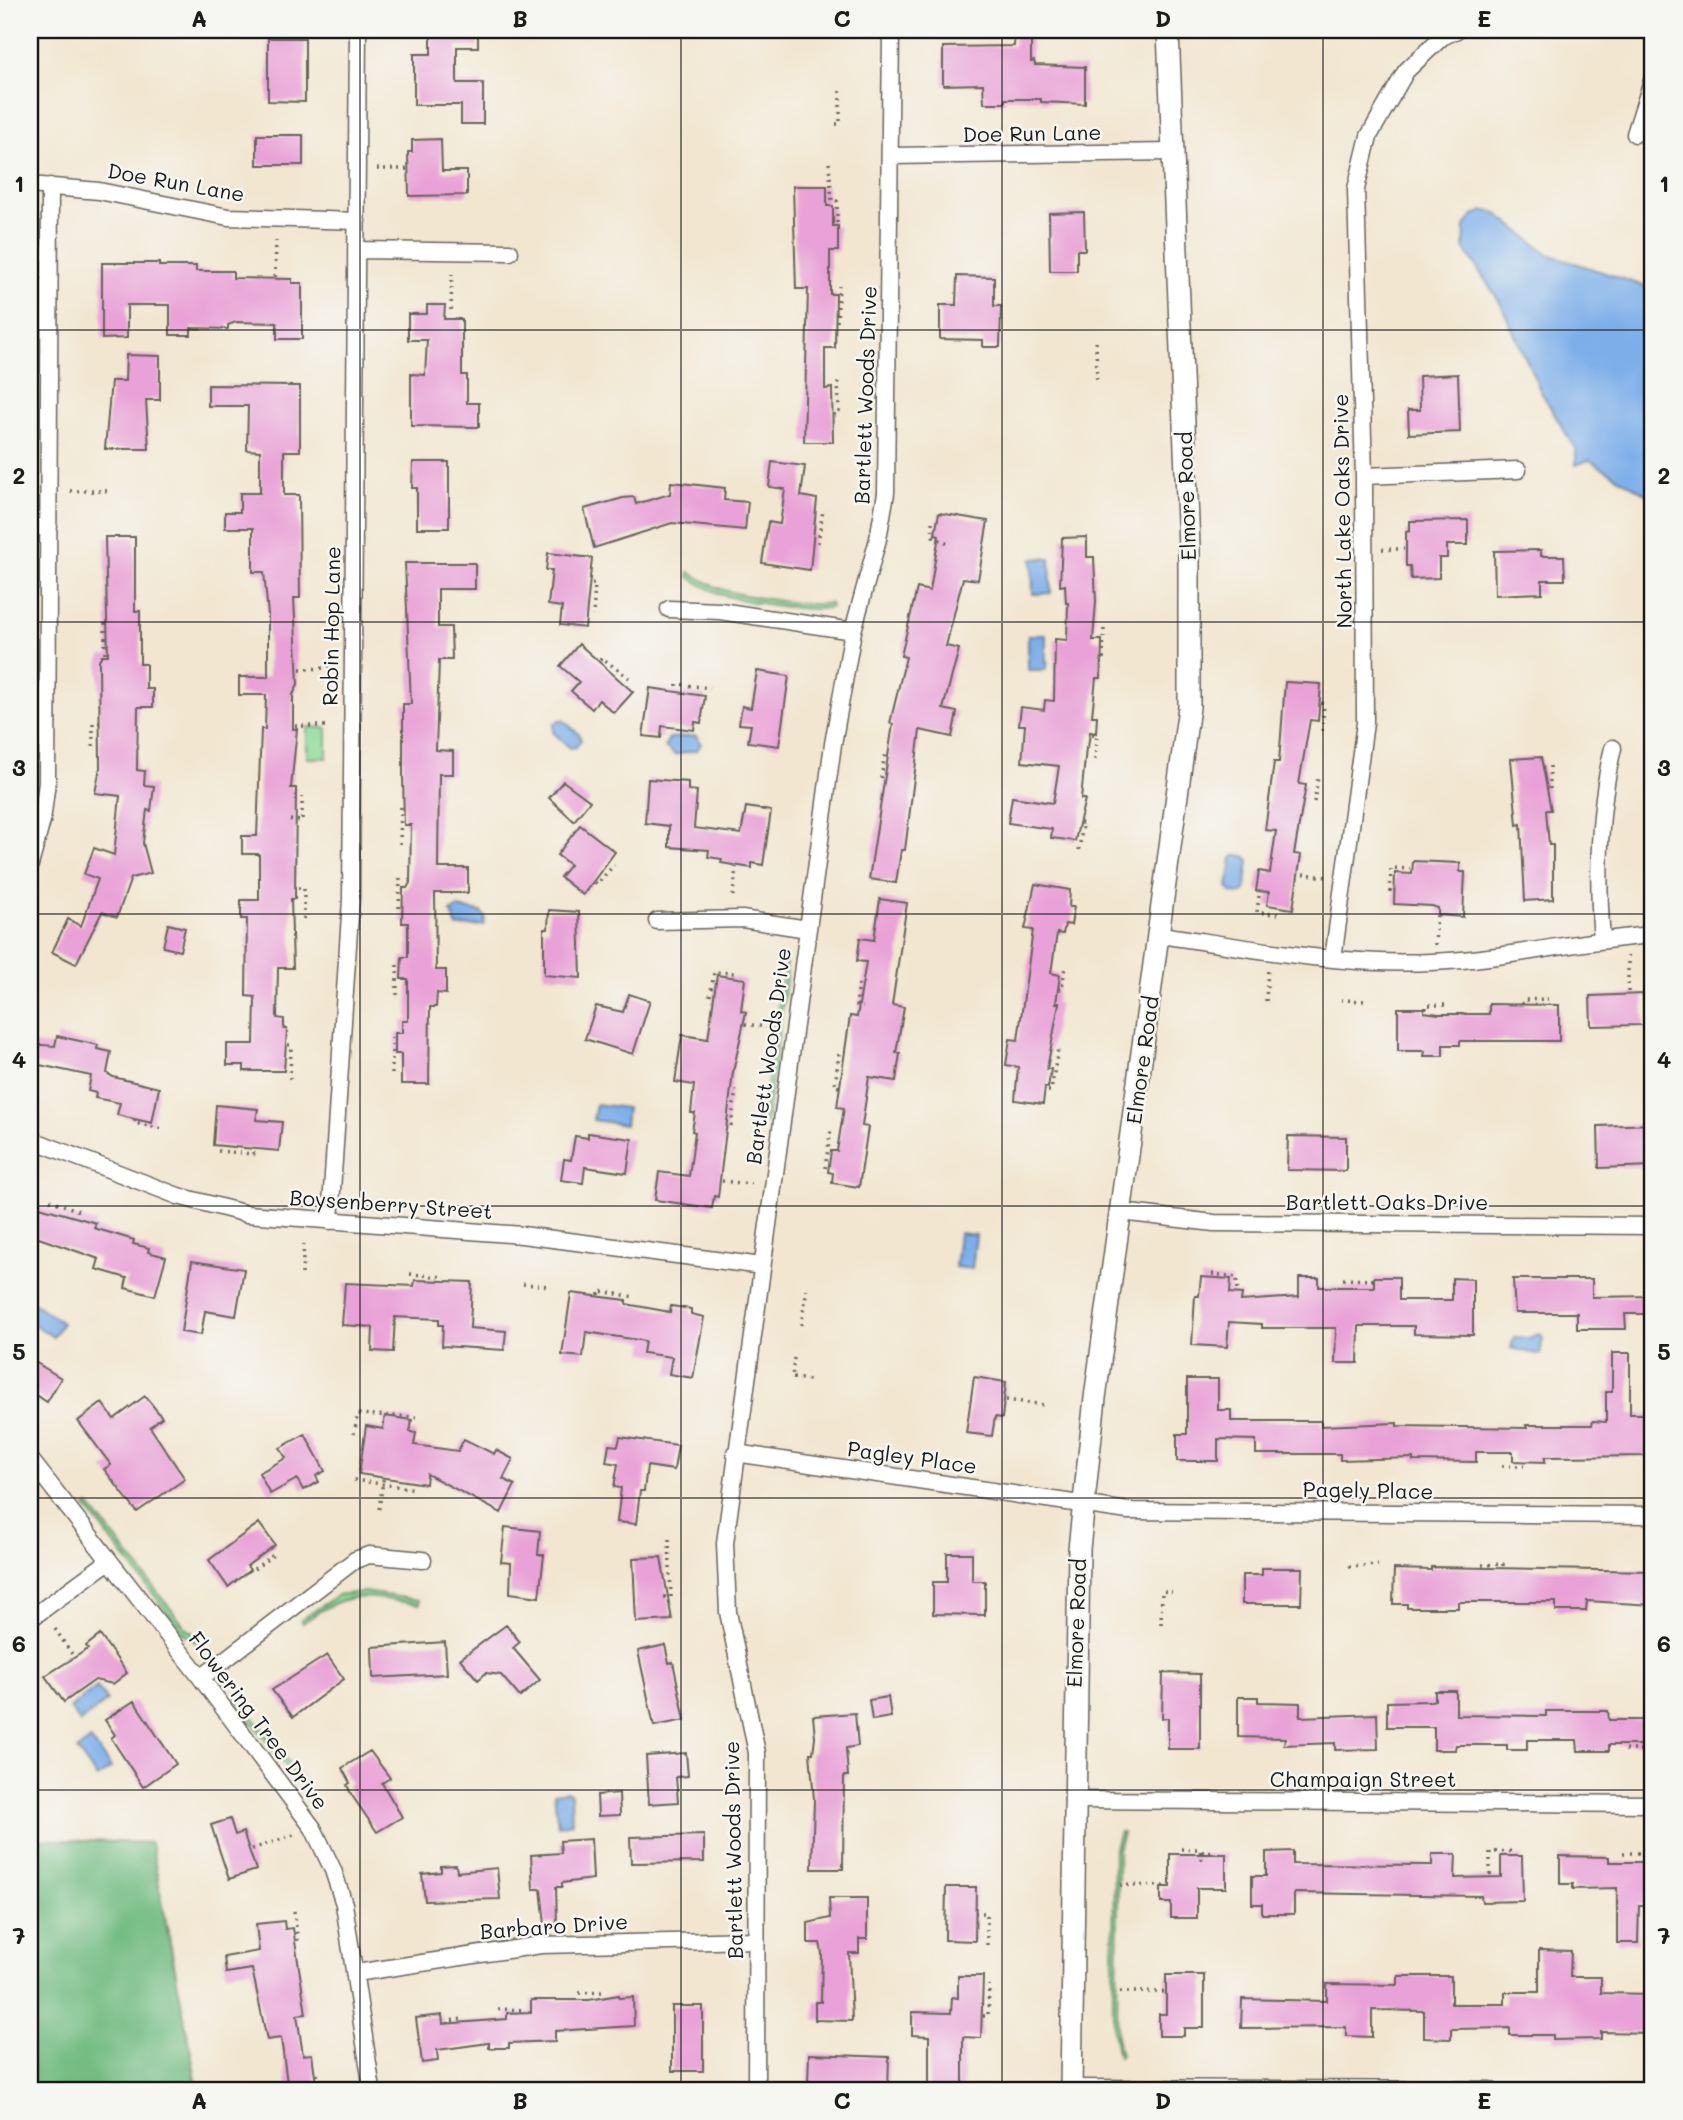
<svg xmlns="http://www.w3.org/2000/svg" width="1683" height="2120" font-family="Mali,sans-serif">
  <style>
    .green { fill: #8ddb99; stroke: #547c5a; stroke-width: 2 }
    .forest { fill: #72bb81; stroke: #476c4e; stroke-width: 2 }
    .water { fill: #7daee9; stroke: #4c6582; stroke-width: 2 }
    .building { fill: #e9a2d7 }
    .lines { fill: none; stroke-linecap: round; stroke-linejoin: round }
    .minor-casing { stroke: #67635b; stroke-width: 19 }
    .tertiary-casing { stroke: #67635b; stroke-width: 24 }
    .path { stroke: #67635b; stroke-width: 3.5; stroke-dasharray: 2 5; stroke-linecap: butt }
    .minor { stroke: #fff; stroke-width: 16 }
    .tertiary { stroke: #fff; stroke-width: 21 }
    .grid { fill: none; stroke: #1c1c1c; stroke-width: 2; stroke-opacity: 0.55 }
    .labels { text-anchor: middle; stroke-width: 5; stroke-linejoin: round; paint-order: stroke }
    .street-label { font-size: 21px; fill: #1c1c1c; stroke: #f6f6f2 }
    .neatline { fill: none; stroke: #1c1c1c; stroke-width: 2.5 }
    .grid-label { font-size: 23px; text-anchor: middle; font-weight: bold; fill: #1c1c1c }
  </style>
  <rect width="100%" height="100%" fill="#f6f6f2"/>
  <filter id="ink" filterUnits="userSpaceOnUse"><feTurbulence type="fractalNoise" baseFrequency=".0143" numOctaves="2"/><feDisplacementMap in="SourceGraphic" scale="14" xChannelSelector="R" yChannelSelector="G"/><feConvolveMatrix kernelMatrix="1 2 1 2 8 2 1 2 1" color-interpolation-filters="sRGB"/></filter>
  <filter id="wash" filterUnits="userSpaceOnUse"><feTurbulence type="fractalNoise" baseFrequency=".00686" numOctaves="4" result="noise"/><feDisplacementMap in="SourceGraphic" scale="28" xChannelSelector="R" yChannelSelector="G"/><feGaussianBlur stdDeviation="1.57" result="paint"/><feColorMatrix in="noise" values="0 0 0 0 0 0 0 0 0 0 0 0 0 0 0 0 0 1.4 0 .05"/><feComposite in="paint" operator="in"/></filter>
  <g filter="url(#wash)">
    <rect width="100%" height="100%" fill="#f2e6d0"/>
    <path class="green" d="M689 572C700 579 711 586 724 590 742 596 813 608 829 603L831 607C812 613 739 601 718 593 708 589 698 583 689 577Z
      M307 727 327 728V758H307Z
      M785 959 787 974 766 1123H762Z
      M89 1505 185 1627 198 1638 196 1642 185 1635 86 1507Z
      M364 1592 419 1600V1604C364 1597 350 1587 303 1623L301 1620 338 1595Z
      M234 1692 308 1788 304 1790 239 1705Z
      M1120 1832 1123 1833 1118 1849 1117 2038 1121 2055 1118 2057 1113 2030 1114 1851Z"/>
    <path class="forest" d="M30 1839 151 1843 198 2090H30Z"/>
    <path class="water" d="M1484 211 1495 212 1548 254 1653 289V498L1589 460 1576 465V450L1541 392 1501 304 1464 248 1465 226 1472 216Z
      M1050 558 1051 593 1033 594 1032 559Z
      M1028 635H1046V662H1048L1045 670H1028Z
      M563 720 579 734 581 740 576 747 570 748 553 732 554 723Z
      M696 736 701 744 697 750 675 755 665 747 669 738Z
      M1236 855 1245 856 1249 860 1245 891 1240 894 1232 893 1228 888 1232 858Z
      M457 908 481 912 485 917 484 925 457 927 451 912Z
      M596 1104 627 1108 625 1125 593 1120Z
      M959 1233 976 1235 972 1269 955 1267Z
      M35 1304 62 1323 53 1337 30 1321V1311Z
      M1540 1334 1543 1338 1540 1355 1511 1348 1514 1337 1528 1338Z
      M97 1687 107 1701 80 1722 70 1708Z
      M91 1740 111 1768 97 1778 77 1750Z
      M567 1791 571 1794 572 1823 558 1826 554 1793Z"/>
    <g id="blocks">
      <path class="building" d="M431 30H478V47H457V83H483V124H461V105H414V54H431Z
        M1015 30H1031V62L1034 61 1035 65 1085 67V104L1041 102V99H1005V103H984L983 84 943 85V47L1014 46Z
        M268 38H305V102L268 101Z
        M257 135H303V165H257Z
        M441 139 442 171H467V195L409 196 408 152H412V140Z
        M793 186H827V206H833V226H838V251H830V294H836L835 348H825V389L832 388 833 442H804L808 289H796Z
        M1084 212 1085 250H1077V271H1050L1049 213Z
        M102 263H159V266H196V271H233V278L292 279V283H302V339H277V323L236 322 228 325V329L191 328V335H170V305H127V338L102 339Z
        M957 276 994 277V306H1001L1000 347H983V340L940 339V305H956Z
        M427 305H445L444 319H462V375H467V403H479V427L411 426V374L425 375 427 340H408V314H427Z
        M126 355 160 356V400H146L149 449H105L111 381H125Z
        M1458 374 1460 432 1409 434 1408 410H1420L1419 376Z
        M208 385 300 386V451H284V495H299L300 598H294L298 684 293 695V729H297L291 788H296L295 899H291L293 968H278L277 1018 284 1019V1029H287L284 1071H244V1065H227V1044H254L255 997 246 996 247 919H241V900H259V854H242V836H257L261 729H265L266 695H239V677H268V615L264 572H253V528H225V512H240V493H260V451L247 450 248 406H208Z
        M413 462H449V528H417V488H412Z
        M772 462 805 466 801 496 817 499 810 570 762 563 768 522 780 524 785 489 769 487Z
        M671 482 725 488 724 500 748 502 745 530 672 523 594 548 584 509 623 498 634 497 636 504 670 494Z
        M939 513 988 521 978 580 963 578 946 646 959 649 943 709 957 712 952 737 920 730 905 850H901L896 883 869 879 893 724 890 723 906 657 901 656 917 588 930 591 939 535 935 534Z
        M1468 520V545H1447V558H1439V578L1411 579 1410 566H1406V532L1410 531V521Z
        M105 537H135V611H140V664H146V689H153V707H138L137 770 145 771 144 785 154 786 151 811 147 810 143 843 151 873 131 878 117 917 102 912 76 964 52 952 68 919 81 926 98 879 84 874 94 848 114 855 120 796 95 793 100 768 99 660 102 655H108Z
        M1087 537V557H1094L1096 602 1093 640H1102L1101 678H1096L1092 716H1097L1096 733 1090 732 1088 748H1086L1081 799H1085L1075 841 1051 838 1052 829 1008 823 1012 797 1053 803 1059 766 1022 762 1025 725H1019L1021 707 1044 710 1045 700 1054 701 1055 639 1067 640 1068 603H1066L1065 585 1060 586 1062 538Z
        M1541 550V556H1564L1565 580H1542V593L1495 595 1494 551Z
        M548 553 592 558 585 628 560 625 562 607 548 605 552 570H546Z
        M405 563H475V589H438V627H451L452 660H439L436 750 453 751V774H439L438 868H468V893H435L436 970H446V994L437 993 436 1007H430L429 1084H401V1054H395V1033H402V1021H408V979H401L402 957H408V923H402L403 888H407L410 883 411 825H404L403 774V704H411Z
        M579 644 633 692 614 713 599 700 592 709 571 691 579 682 560 666Z
        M757 671 789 676 779 746 748 742 751 725 739 724 742 706 751 708Z
        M1285 682 1321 684 1318 721 1310 720 1299 784 1306 785 1294 854 1301 855 1293 909 1267 905 1269 892 1256 891 1259 871 1270 873 1276 831 1265 830 1274 762H1279Z
        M650 688 705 696 701 723 695 722 694 730 662 726 661 738 643 736Z
        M1541 757 1551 810H1546L1549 845H1553V899L1525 901 1521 824 1517 825 1511 759Z
        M648 779 688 782V790L697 791 694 828 741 834 746 807 771 811 763 865 752 863V868L721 863 722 859 708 857 709 850 669 847V826L645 823Z
        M563 781 590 801 574 821 549 798Z
        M580 825 615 852 583 895 560 877 570 865 557 855Z
        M1413 861 1460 863V872H1465L1463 917 1438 915V908L1432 906 1394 904 1395 873 1412 874Z
        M1035 884 1070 890 1069 907H1074L1071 925 1065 924 1063 934 1057 933 1051 973 1060 975 1056 1003H1059L1047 1069H1051L1048 1088 1045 1087 1043 1104 1015 1100 1018 1067 1006 1065 1010 1039 1018 1040 1033 930 1025 929Z
        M880 899 907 903 892 1005 904 1007 896 1053H900L896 1081 869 1077 862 1126 868 1127 859 1187 832 1183 833 1173 828 1172 831 1151H837L844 1108 837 1107 850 1016 857 1017 866 962 857 961 860 938 874 940Z
        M549 910 579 912 581 978 544 975V929H548Z
        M168 924 185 928 180 951 163 947Z
        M717 975 745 979 741 1011 746 1012 733 1072 718 1197 714 1196 712 1208 655 1200 659 1172 689 1176 695 1132 692 1131 695 1113H691L694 1085 675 1082 682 1035 708 1039Z
        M629 994 650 1001 633 1054 585 1039 596 1006 623 1012Z
        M1643 994 1644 1025 1591 1026 1590 996Z
        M1489 1004 1559 1005V1041H1460V1045H1443V1056H1424L1425 1051H1398V1008H1424V1012L1439 1014H1489Z
        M57 1036 98 1045 97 1049 111 1052 107 1073 113 1077 159 1088 152 1123 117 1115 120 1103 95 1098 96 1093 88 1091 91 1076 30 1063V1044L55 1046Z
        M216 1105 258 1109 256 1120 282 1122 279 1151 213 1145Z
        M1653 1124V1166L1599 1168 1598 1126Z
        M588 1133 632 1139 627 1173 585 1167 583 1183 561 1180 564 1159 571 1160 575 1136 588 1138Z
        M1288 1136 1346 1137V1171L1287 1170Z
        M36 1206 96 1223 94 1228 134 1240 133 1244 149 1248 148 1252 166 1257 155 1296 125 1288 127 1278 96 1269 99 1259 30 1235Z
        M192 1261 244 1269 236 1316 205 1311 201 1335 181 1332Z
        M1201 1277 1231 1279 1230 1293 1242 1294 1241 1301 1299 1297V1278H1319V1287H1374V1277H1399V1300H1452V1278L1473 1279V1335L1414 1334V1326H1359L1358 1363H1335L1336 1328H1262V1324L1229 1322 1227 1347 1192 1345 1195 1296H1199Z
        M1513 1279H1592V1297L1653 1296V1314H1625L1626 1329H1577V1313H1515Z
        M415 1280 472 1282 470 1328 506 1331 504 1350 442 1346 443 1325H439V1319L395 1317 393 1352 372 1351 373 1327 342 1325 345 1283 414 1286Z
        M571 1293 626 1300V1304L670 1312 671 1306 691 1309V1314L704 1317 693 1378 669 1374 672 1357 643 1353 645 1341 586 1332 583 1357 562 1355Z
        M1612 1353H1630V1414H1653V1456L1545 1457V1462L1513 1461V1452H1476V1462L1413 1461V1458L1340 1460V1454H1256V1440L1218 1439V1461H1177V1434H1187V1379H1218V1410H1231V1421H1321V1426L1397 1423V1426L1527 1428 1526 1425H1592L1593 1421 1606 1422V1392H1612Z
        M30 1359 61 1378 47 1402 30 1391Z
        M974 1377 1006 1382 1002 1418 995 1417 992 1436 966 1433Z
        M145 1396 162 1417 150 1427 185 1479 137 1512 104 1469 111 1465 78 1421 102 1403 114 1419Z
        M385 1416 412 1420 410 1432 416 1433 414 1445 458 1451 464 1439 494 1454 496 1450 513 1459 503 1479 515 1485 501 1513 427 1474 426 1484 359 1474 366 1426 383 1429Z
        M305 1434 325 1471 316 1476 319 1482 303 1490 297 1479 270 1494 259 1473 286 1458 280 1448Z
        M620 1437 678 1445 674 1470 647 1466 644 1491H640L636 1524 617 1522 621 1488 614 1487 618 1464 606 1462 609 1445 618 1446Z
        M259 1523 275 1545 247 1566 250 1570 228 1587 209 1560Z
        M505 1527 540 1531 538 1555H544L539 1597 510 1593 511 1563 501 1562Z
        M947 1553H972V1581H985V1615L933 1614V1582H947Z
        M661 1557 672 1620 636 1622 633 1558Z
        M1431 1567 1653 1571V1605L1587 1601 1586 1611H1556V1602H1458V1608H1407V1604H1393L1394 1569 1431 1570Z
        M1262 1568H1302L1301 1604H1242V1575H1262Z
        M506 1625 520 1642 513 1648 540 1680 520 1697 501 1675 486 1673 478 1680 460 1659Z
        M100 1635 127 1673 113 1684 95 1680 64 1702 45 1676 88 1649 86 1646Z
        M445 1642 447 1674 373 1678 372 1647Z
        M665 1645 669 1663 673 1662 685 1720 654 1726 638 1651Z
        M327 1655 344 1679 293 1717 272 1690Z
        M1163 1673 1200 1674V1749H1168V1718H1162Z
        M1435 1691H1456V1715L1546 1716V1711H1608L1609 1720H1653V1745H1609V1751H1578L1577 1740H1527V1750H1507V1745H1456L1455 1750H1434V1727H1387V1702L1431 1701 1435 1700Z
        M888 1697 891 1717 872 1720 869 1700Z
        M1238 1697H1258V1702L1300 1703V1717L1377 1714 1378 1749 1335 1750V1743L1284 1745 1285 1738 1238 1737Z
        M134 1701 176 1764 143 1787 111 1738 115 1735 105 1720Z
        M855 1713 858 1746 846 1748 848 1776H844L843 1869H812L814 1799 810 1753H813L815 1737 813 1716Z
        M370 1751 390 1778 382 1783 402 1817 377 1832 351 1794 347 1785 350 1783 342 1768Z
        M686 1753 688 1776 676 1777 678 1802 649 1804 646 1756Z
        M619 1793 620 1815 598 1816 597 1795Z
        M230 1819 235 1835 243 1832 256 1870 229 1879 211 1825Z
        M704 1835V1862L631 1863 630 1837Z
        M591 1839 593 1879 562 1883V1887H556L557 1923 545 1924 541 1889H533L531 1855 561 1853 560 1841Z
        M1293 1851V1864L1432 1865V1854H1456L1455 1878 1501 1877V1856H1522L1523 1901 1482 1902 1481 1896 1294 1893V1914H1262V1904H1252V1876H1266V1852Z
        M1170 1854H1226V1888H1197V1918H1171V1903H1161V1887H1170Z
        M1560 1856 1609 1857V1862H1653V1894H1645V1905H1639L1638 1943H1617V1888L1573 1889V1884H1560Z
        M456 1865 457 1872 497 1868 500 1899 425 1901 422 1874 441 1872V1866Z
        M946 1887H976L975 1941 945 1940Z
        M829 1898H867V1939H859V1953H849L852 2021 815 2020V2002H821L822 1953 820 1943H808V1923L830 1918Z
        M284 1921 285 1929 293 1928 306 2014 297 2015 303 2055 312 2054 317 2090H288L281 2038 267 2040 252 1969 226 1973 224 1957 259 1951 256 1924Z
        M1539 1950 1571 1951 1570 1977H1601V1993L1653 1994V2025H1650L1649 2033 1601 2032V2039L1553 2040V2035H1510V2028L1451 2029V2039L1424 2038V2011L1372 2010V2037L1346 2036V2027L1241 2028 1242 1999 1327 2001V1984L1398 1985V1976H1451V2004H1505V1992H1539Z
        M1166 1975H1204V2028H1184V2036H1159V2014H1166Z
        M958 1976H983L981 2038 963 2037V2090H929V2036L912 2035V2012L951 2013 952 1997 958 1998Z
        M619 1995V1998L633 1997 634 2026 555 2031V2041L509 2043V2048H489V2043L437 2050 438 2061 422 2063 416 2018 442 2015 443 2024 507 2019V2013L531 2012V2000H589Z
        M672 2006H703V2071H672Z
        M809 2054 889 2057 888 2089 837 2090 838 2085 808 2083Z"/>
    </g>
  </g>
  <g filter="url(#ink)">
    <use href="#blocks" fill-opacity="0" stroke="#67635b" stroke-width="2"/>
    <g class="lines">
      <defs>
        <path id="minor" d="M1635 134 1653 78
          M890 156 1175 152
          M30 185 99 191 228 217 357 221
          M356 250 510 252
          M1364 476 1518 470
          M30 527H49
          M669 609 720 611 853 631
          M30 865 42 821 47 782 50 186
          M657 921 742 919 808 929
          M1160 935C1250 948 1340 966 1431 962 1506 959 1579 940 1653 935
          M1602 940C1597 877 1598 810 1613 748
          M1333 959 1365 723 1364 476 1356 189 1369 136 1406 71 1442 37 1457 30
          M30 1139 178 1196 247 1214 522 1235 762 1266
          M1121 1212 1214 1223 1653 1226
          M330 1221 351 899 358 30
          M735 1453 1128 1511 1653 1515
          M30 1459 201 1678 313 1828 333 1870 344 1904 372 2090
          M30 1619 109 1561
          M201 1678 355 1560 369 1555 423 1560
          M1073 1800 1653 1804
          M356 1973 541 1945 756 1940
          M1071 2088 1490 2090
          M756 2090 757 1753 728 1612 725 1543 833 744 853 631 878 539 886 493 891 30"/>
        <path id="tertiary" d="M1071 2090 1079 1549 1095 1398 1189 707V547L1168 30"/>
      </defs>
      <use href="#minor" class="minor-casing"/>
      <use href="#tertiary" class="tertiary-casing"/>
      <path class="path" d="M836 124H840V87
        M829 163 832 201H837V223H834
        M377 169H407
        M275 277 276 241
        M451 310 452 274
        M837 322 839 286
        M1096 342 1097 379
        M834 415 839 414 838 379
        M70 491H110
        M932 522 933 536 948 544
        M818 543 823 510
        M1382 549H1404
        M592 584H595L593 616
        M105 653V621
        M1103 659 1104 629
        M600 660 602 658 629 678
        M300 669 330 668
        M677 686V684L710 688
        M1321 703 1324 704 1322 733
        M295 726H330
        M1092 735H1097L1095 760
        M93 746V723H104
        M1550 766V790
        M881 778 885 752
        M1314 802 1318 777
        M290 820 302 821V797
        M400 844 401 805
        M1079 850 1083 823H1080
        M1303 874 1328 877
        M595 882 597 884 614 865
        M298 888H304V922
        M1390 892 1391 868 1410 869
        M733 896 736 867
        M1259 896 1257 912 1282 915
        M399 908 400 877
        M1435 945 1437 912
        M397 965V997
        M859 984 856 1005 863 1007
        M1059 989H1062L1065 966
        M1628 992V956
        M710 996 714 972 734 973
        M1341 1000 1366 1001
        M1266 1001 1268 968
        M1522 1004 1523 1000 1548 999
        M1426 1009V1005H1450
        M745 1024 773 1028
        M288 1045H291L290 1082
        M392 1074V1035
        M839 1087 835 1086 839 1054
        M1048 1091H1051L1058 1049
        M135 1120 134 1123 163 1129
        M731 1126 736 1090
        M218 1151 253 1154V1151
        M825 1168 831 1130
        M722 1181 751 1184
        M50 1200 82 1212
        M302 1274 304 1243
        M410 1274 445 1277
        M1212 1274 1237 1277 1238 1291
        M1343 1279 1375 1280
        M523 1284 551 1286
        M599 1295V1291L635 1297
        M801 1325 807 1289
        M794 1358 792 1378 810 1380
        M1006 1400 1045 1405
        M354 1434 358 1414 416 1417
        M1502 1466H1524
        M354 1480 416 1489
        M379 1509 384 1474
        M1482 1565 1503 1564V1568
        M1349 1567 1378 1565
        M254 1569 273 1555
        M1646 1570 1645 1565H1653
        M664 1597H671L669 1539
        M1161 1624 1162 1591 1172 1592
        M55 1629 72 1654
        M1625 1750H1647
        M252 1849 297 1834
        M1181 1849H1200L1202 1861
        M1202 1852 1216 1851
        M1623 1853H1653
        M1490 1875V1852L1513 1851
        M1120 1885 1169 1886
        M294 1911 298 1942 296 1943
        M975 1913H987V1947
        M1120 1992H1165
        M579 1993 603 1992V1995
        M498 2009 526 2010
        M983 2016H988L989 1985
        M448 2024V2021L463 2019
        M317 2074 322 2090"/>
      <use href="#minor" class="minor"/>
      <use href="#tertiary" class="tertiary"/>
    </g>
  </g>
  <path class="grid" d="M360 30V2090M681 30V2090M1002 30V2090M1323 30V2090M30 330H1653M30 622H1653M30 914H1653M30 1206H1653M30 1498H1653M30 1790H1653"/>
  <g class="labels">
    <g class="street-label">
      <text transform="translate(1032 134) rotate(-1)" y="7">Doe Run Lane</text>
      <text transform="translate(176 183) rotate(10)" y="7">Doe Run Lane</text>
      <text transform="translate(866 395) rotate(-88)" y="7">Bartlett Woods Drive</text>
      <text transform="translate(1187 496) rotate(-92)" y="7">Elmore Road</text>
      <text transform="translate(1343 511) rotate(-91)" y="7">North Lake Oaks Drive</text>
      <text transform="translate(332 626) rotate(-89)" y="7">Robin Hop Lane</text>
      <text transform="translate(769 1056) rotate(-82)" y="7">Bartlett Woods Drive</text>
      <text transform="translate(1143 1060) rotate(-82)" y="7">Elmore Road</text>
      <text x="1387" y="1210">Bartlett Oaks Drive</text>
      <text transform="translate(391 1205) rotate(4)" y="7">Boysenberry Street</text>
      <text transform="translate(912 1458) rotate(8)" y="7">Pagley Place</text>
      <text transform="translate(1368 1491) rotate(1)" y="7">Pagely Place</text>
      <text transform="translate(1077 1623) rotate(-88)" y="7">Elmore Road</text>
      <text transform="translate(258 1721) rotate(53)" y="7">Flowering Tree Drive</text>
      <text x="1363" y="1787">Champaign Street</text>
      <text transform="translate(734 1850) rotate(-91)" y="7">Bartlett Woods Drive</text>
      <text transform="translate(554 1927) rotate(-4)" y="7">Barbaro Drive</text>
    </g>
  </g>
  <rect width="1683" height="2120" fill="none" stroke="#f6f6f2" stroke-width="77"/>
  <rect x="38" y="38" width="1606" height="2044" class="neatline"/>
  <g class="grid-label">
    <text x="199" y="27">A</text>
    <text x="520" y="27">B</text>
    <text x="842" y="27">C</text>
    <text x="1163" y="27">D</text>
    <text x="1484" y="27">E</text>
    <text x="19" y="192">1</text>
    <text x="1664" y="192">1</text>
    <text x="19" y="484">2</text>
    <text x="1664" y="484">2</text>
    <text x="19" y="776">3</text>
    <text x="1664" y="776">3</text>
    <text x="19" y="1068">4</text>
    <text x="1664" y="1068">4</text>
    <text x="19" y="1360">5</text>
    <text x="1664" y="1360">5</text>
    <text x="19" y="1652">6</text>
    <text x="1664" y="1652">6</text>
    <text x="19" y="1944">7</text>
    <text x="1664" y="1944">7</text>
    <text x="199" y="2109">A</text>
    <text x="520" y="2109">B</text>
    <text x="842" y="2109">C</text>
    <text x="1163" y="2109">D</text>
    <text x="1484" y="2109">E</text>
  </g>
</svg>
